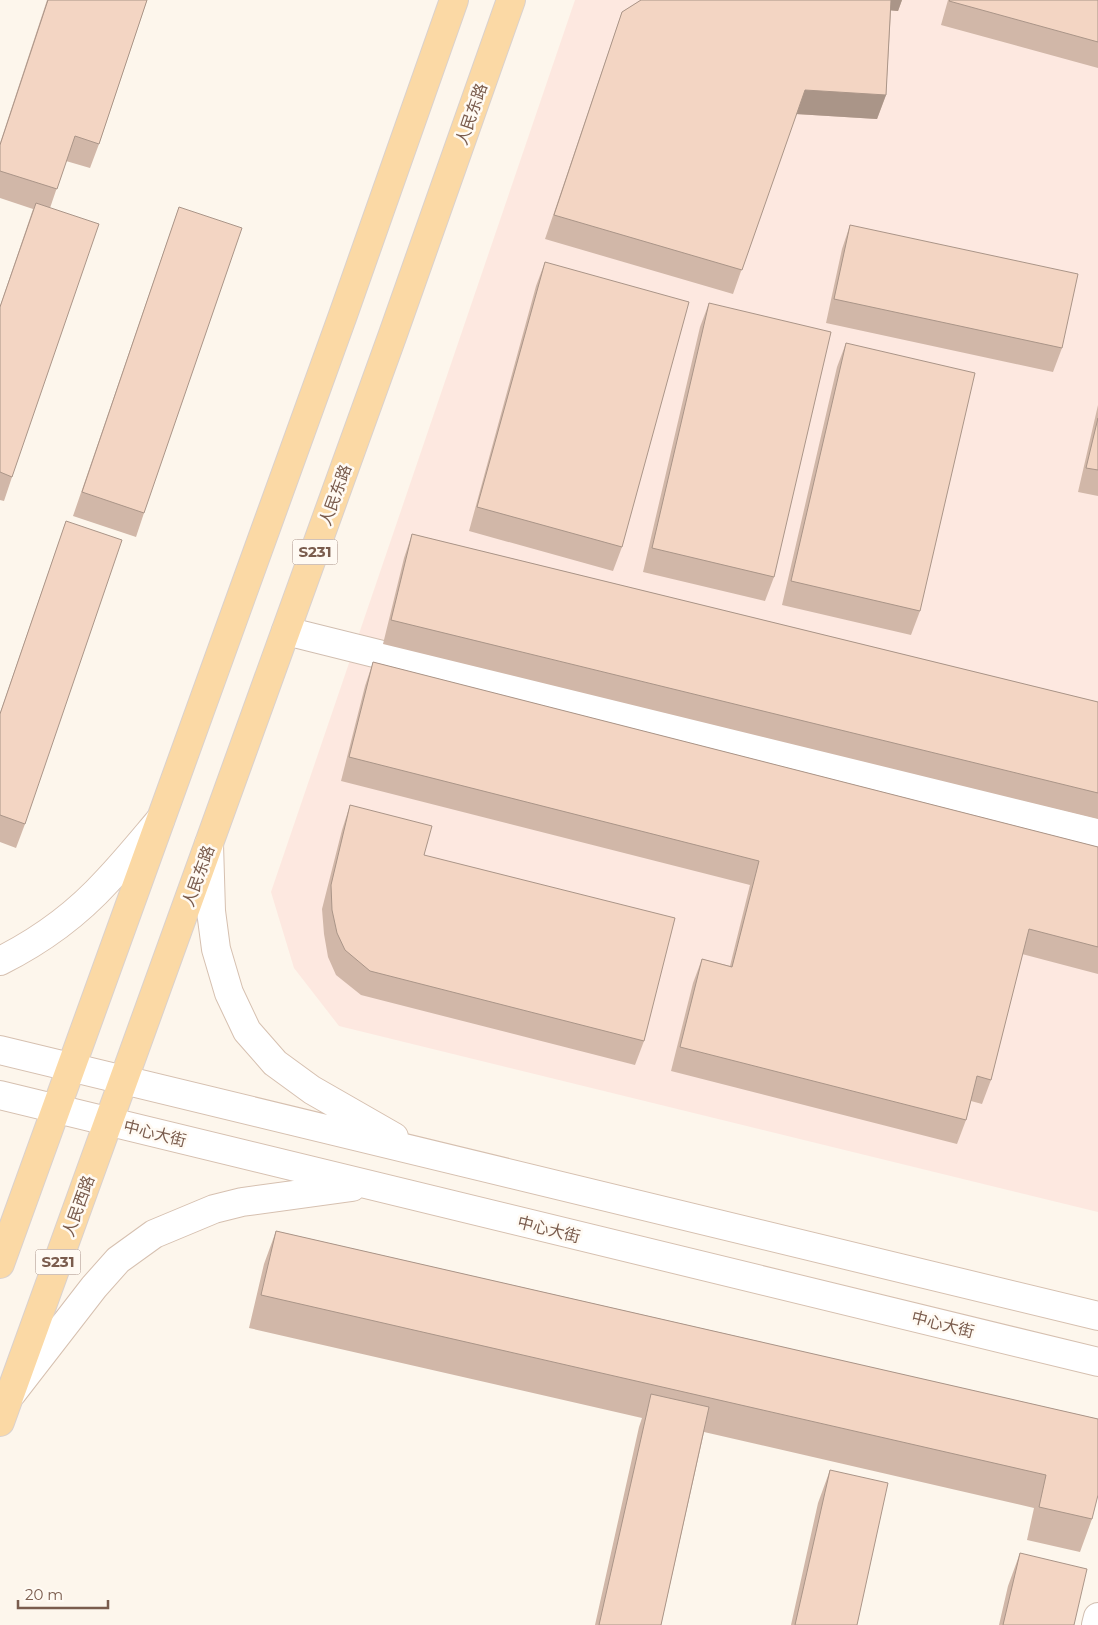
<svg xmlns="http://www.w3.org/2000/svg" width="1098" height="1625" font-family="Montserrat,'Noto Sans SC',sans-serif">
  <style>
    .commercial { fill: #fde8e0 }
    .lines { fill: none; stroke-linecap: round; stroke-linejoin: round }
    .street-casing { stroke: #d1beb0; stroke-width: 30 }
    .secondary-casing { stroke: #d6c0b0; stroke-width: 30 }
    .primary-casing { stroke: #dad1cd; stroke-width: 30 }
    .street { stroke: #fff; stroke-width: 28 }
    .secondary { stroke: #fff; stroke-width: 28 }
    .primary { stroke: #fbd9a5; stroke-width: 28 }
    .wall { fill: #d1b7a8 }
    .shaded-wall { fill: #aa9588 }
    .building { fill: #f3d5c3; stroke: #aa9588 }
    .labels { text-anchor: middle; stroke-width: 5; stroke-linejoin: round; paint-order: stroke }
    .shield { fill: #fffaf3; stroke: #a28b7f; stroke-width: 1 }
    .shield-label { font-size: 15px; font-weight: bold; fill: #7a5c4d }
    .street-label { font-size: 16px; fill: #7a5c4d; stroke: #fffaf3 }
  </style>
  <rect width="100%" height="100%" fill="#fdf6ec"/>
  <path class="commercial" d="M575 0H1098V1212L339 1026 294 968 271 892Z"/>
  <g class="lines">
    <defs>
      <path id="street" d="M286 631 1098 833
        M1096 1625 1098 1617"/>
      <path id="secondary" d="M209 844 211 911 216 949 229 993 247 1031 275 1063 312 1090 394 1137
        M0 961C40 941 77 914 107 881 126 861 143 840 160 820
        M0 1050 1098 1316
        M0 1095 1098 1362
        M12 1393 94 1287 118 1260 154 1234 214 1209 242 1202 352 1187"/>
      <path id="primary" d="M0 1264 343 315 454 0
        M0 1422 393 334 511 0"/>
    </defs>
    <use href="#street" class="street-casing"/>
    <use href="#secondary" class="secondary-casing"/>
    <use href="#primary" class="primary-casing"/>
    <use href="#street" class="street"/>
    <use href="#secondary" class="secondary"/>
    <use href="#primary" class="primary"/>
  </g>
  <path class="wall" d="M47 0H147L99 144 90 168 66 161 50 208 12 477 4 501 0 500V306L33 209 0 198V143Z
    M641 0H902L898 11 891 10 886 95 877 119 796 114 733 294 545 239 622 12Z
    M948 0H1098V68L941 25Z
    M179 207 144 513 136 537 73 516Z
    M850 225 1062 348 1053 372 826 323 842 249Z
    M545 262 622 547 613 571 469 531 536 286Z
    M709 303 774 577 765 601 643 572 700 327Z
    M846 343 920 611 911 635 782 605 837 367Z
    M1098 405V496L1078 492Z
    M66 521 25 824 16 848 0 842V713Z
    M412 534 1098 702V819L383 644 404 558Z
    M373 662 1098 847V974L1022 954 991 1080 982 1104 971 1101 966 1120 957 1144 671 1071 693 983 702 959 730 966 750 885 341 781 365 686Z
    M350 805 424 855 644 1041 635 1065 361 995 336 975 328 957 324 934 322 909 342 830Z
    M276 1231 1098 1419 1092 1519 1080 1552 1027 1540 1034 1508 704 1432 661 1625H595L639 1427 642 1418 249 1328 264 1264Z
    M830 1470 857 1625H791L818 1503Z
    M1020 1553 1074 1625H999L1008 1586Z"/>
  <path class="shaded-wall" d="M887 0H902L898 11 884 10Z
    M805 90 886 95 877 119 796 114Z"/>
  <path class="building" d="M48 0H147L99 144 75 136 57 189 0 171V145Z
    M641 0H891L886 95 805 90 742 270 554 215 622 12Z
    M950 0H1098V42L949 1Z
    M36 203 99 224 12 477 0 472V307Z
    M179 207 242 228 144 513 82 492Z
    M850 225 1078 274 1062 348 834 299Z
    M545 262 689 302 622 547 477 507Z
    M709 303 831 332 774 577 652 548Z
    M846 343 975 373 920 611 791 581Z
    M1098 418V470L1086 468Z
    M66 521 122 540 25 824 0 815V714Z
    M412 534 1098 702V793L391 620Z
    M373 662 1098 847V947L1029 929 991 1080 977 1076 966 1120 680 1047 702 959 732 967 759 861 349 757Z
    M350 805 432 826 424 855 675 918 644 1041 370 971 345 950 337 933 332 910 331 885Z
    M276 1231 1098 1419V1495L1092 1519 1039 1507 1046 1475 261 1295Z
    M651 1394 709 1407 661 1625H599Z
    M830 1470 888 1483 857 1625H795Z
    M1020 1553 1087 1569 1074 1625H1003Z"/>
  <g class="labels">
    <g class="shield">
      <rect x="292.5" y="539.5" width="45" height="25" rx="4"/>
      <rect x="35.5" y="1249.5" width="45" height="25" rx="4"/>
    </g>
    <g class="shield-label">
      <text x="315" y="557">S231</text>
      <text x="58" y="1267">S231</text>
    </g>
    <g class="street-label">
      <text transform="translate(471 114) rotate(-71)" y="6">人民东路</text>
      <text transform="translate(335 495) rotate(-70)" y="6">人民东路</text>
      <text transform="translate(198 876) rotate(-70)" y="6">人民东路</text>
      <text transform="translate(155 1133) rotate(14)" y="6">中心大街</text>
      <text transform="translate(78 1206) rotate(-70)" y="6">人民西路</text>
      <text transform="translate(549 1229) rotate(14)" y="6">中心大街</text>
      <text transform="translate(943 1324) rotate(14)" y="6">中心大街</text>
    </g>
  </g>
  <path d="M18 1600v8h90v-8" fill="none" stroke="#7a5c4d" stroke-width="2.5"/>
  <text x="25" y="1600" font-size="15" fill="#7a5c4d" stroke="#fffaf3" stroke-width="4" paint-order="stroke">20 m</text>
</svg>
